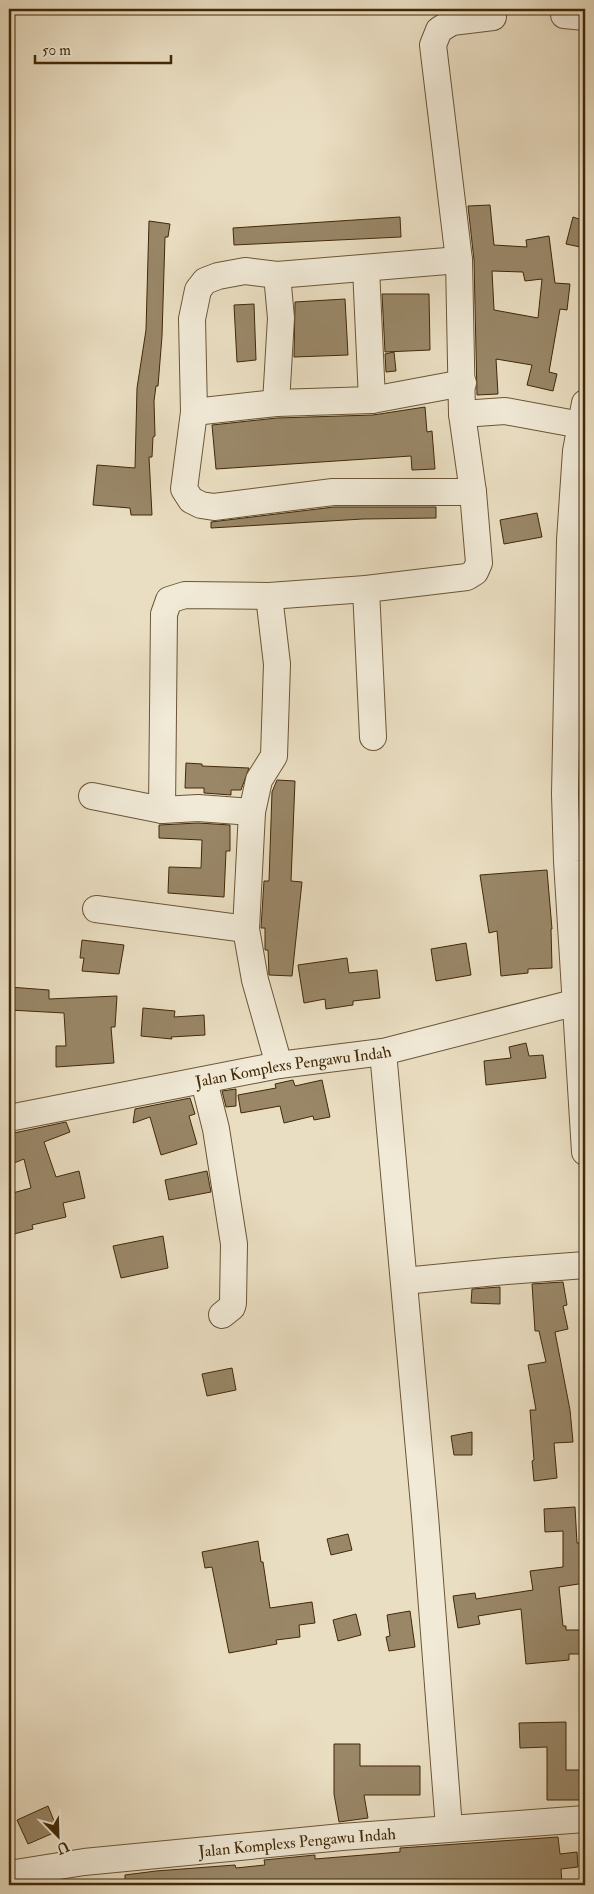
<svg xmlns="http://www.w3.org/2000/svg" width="594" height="1894" font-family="'IM FELL Double Pica',serif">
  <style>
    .building { fill: #998768; stroke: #412907; fill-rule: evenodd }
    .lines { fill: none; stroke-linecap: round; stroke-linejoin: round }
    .minor-casing { stroke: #6b5636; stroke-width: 28 }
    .minor { stroke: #f1ead7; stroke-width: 26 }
    .labels { text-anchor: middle; stroke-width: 5; stroke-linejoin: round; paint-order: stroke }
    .street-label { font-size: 16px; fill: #412907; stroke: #f1ead7 }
  </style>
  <rect width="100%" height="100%" fill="#eadec2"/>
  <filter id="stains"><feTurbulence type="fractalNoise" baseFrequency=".004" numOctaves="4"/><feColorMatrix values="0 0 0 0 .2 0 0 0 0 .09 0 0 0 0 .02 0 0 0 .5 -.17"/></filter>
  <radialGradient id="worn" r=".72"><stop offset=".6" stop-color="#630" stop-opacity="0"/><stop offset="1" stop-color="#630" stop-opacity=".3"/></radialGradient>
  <path class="building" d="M490 205 494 245 527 247 526 240 549 236 555 283 570 284 567 310 560 309 549 372 557 374 553 391 527 385 532 365 496 359 498 394 477 395 474 260 468 206ZM492 271 523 272 525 281 542 279 538 318 494 310Z
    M400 217 401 237 234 245 233 228Z
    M573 217 585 221V248L566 244Z
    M149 221 170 224 168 237H165L162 336 158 386H156L154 401 155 436 153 437 152 457H149L152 515H131L130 508 93 505 97 465 135 468 137 388 146 330Z
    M382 294H429L430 350 385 352Z
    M345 299 348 355 294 357 295 302Z
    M254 304 256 360 237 362 234 305Z
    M394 352 396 371 386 372 385 354Z
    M425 407 427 432 432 431 435 469 412 470 411 456 216 469 212 425 277 418 373 415Z
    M334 507H436V518L363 519 211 528V522Z
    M537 513 542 537 504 544 500 520Z
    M186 763 202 764V766L249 768 241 790H231V795L204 793V788H185Z
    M277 780 295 781 291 881 302 882 292 976 269 975 268 950H265V928H261L264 881H269L272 792Z
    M198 823 230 825V851H226L224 897 168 893 169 867 201 868 202 840 159 838V825Z
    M547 870 552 929H551L552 968 528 969V973L501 976 497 931 489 933 480 875Z
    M82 940 124 945 119 974 82 971 84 958H80Z
    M466 943 471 975 436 981 431 949Z
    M347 958 349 973 377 970 380 998 353 1001V1005L326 1009 325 999 304 1003 298 965Z
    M9 987 49 990V999L117 996 115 1027H111L114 1063 56 1067V1046H66L64 1013 9 1010Z
    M143 1008 175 1011 174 1017 204 1015 205 1035 171 1037 172 1039 141 1036Z
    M526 1043 529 1056 543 1055 546 1078 486 1085 484 1061 511 1058 509 1047Z
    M293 1080 295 1086 322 1080 330 1117 314 1120 313 1116 284 1123 280 1106 241 1113 238 1095 276 1088 275 1084Z
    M236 1089V1106L226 1107 222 1091Z
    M190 1098 195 1114 189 1116 197 1144 161 1155 150 1117 133 1123 135 1109Z
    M66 1122 70 1132 44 1142 56 1177 79 1171 85 1198 63 1203 66 1217 32 1225 33 1229 14 1234 9 1213V1194L31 1188 24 1159 14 1163 9 1149V1134Z
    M207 1171 211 1192 169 1200 165 1180Z
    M163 1236 168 1268 121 1278 113 1246Z
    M563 1282 567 1305 563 1306 568 1329 555 1332 570 1410 573 1442 554 1443 557 1478 534 1481 532 1461 534 1460 530 1410H536L528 1365 546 1362 539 1331H535L532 1284Z
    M500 1287V1304L471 1303 472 1289Z
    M232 1368 236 1390 207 1396 202 1374Z
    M472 1432V1455H454L451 1436Z
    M575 1507 577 1543H585V1583L559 1587 563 1626H566V1630H585V1654H569V1660L526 1664 521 1609 478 1616 480 1624 458 1628 453 1596 475 1593 476 1599 533 1590 530 1571 563 1567V1531L545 1532 544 1509Z
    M348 1534 352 1550 331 1555 327 1539Z
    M258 1541 261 1562H263L270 1608 312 1602 315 1623 299 1625 300 1637 276 1640 277 1644 229 1653 212 1567 205 1568 202 1552Z
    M410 1611 415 1647 389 1651 386 1637 390 1636 387 1615Z
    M356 1614 361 1635 338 1641 333 1620Z
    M566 1722V1770H585V1800H547V1747L520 1748 519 1723Z
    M334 1744H360V1766H420V1795H364L368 1818 339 1822 334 1794Z
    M48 1806 58 1831 28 1844 17 1820Z
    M558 1837 560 1854 577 1852 578 1867 561 1869 562 1885H328V1883L303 1885H125V1875L156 1871 235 1865 236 1868 265 1865 264 1860 315 1855V1859L400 1852V1848Z"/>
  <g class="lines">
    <defs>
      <g id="minor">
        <path d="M564 15 585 17"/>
        <path d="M459 260 277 275 245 271 218 276 205 281 198 290 192 319 194 412 184 489 191 500 201 505 214 507 333 492H473"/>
        <path d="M366 268 372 400"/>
        <path d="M276 403 281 318 277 275"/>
        <path d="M585 403 576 451 570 540 565 794 567 861 585 1152"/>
        <path d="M194 412 276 403 372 400 463 383"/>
        <path d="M462 414 505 411 581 425"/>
        <path d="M366 589 373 737"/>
        <path d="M269 596 277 664 274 756 259 780 252 812 246 929 255 980 279 1065"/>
        <path d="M92 796 162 810 198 808 252 812"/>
        <path d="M162 810 164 614 169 600 185 595 269 596 366 589 467 577 475 572 479 563 473 492 462 414 459 260 433 45 439 30 452 22 493 17"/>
        <path d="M96 909 246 929"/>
        <path d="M383 1052 425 1516 449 1828"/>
        <path d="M204 1081 216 1129 234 1244 233 1303 232 1307 222 1315"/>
        <path id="s1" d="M9 1118 279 1065 383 1052 585 1000"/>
        <path d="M404 1281 506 1271 585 1265"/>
        <path id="s2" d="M9 1874 84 1862 342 1837 585 1819"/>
      </g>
    </defs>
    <use href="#minor" class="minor-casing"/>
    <use href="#minor" class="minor"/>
  </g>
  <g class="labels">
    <g class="street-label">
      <text dy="6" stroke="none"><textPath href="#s1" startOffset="289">Jalan Komplexs Pengawu Indah</textPath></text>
      <text dy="6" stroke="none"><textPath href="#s2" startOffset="290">Jalan Komplexs Pengawu Indah</textPath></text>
    </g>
  </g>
  <rect width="594" height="1894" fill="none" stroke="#eadec2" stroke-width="30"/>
  <rect x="10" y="10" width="574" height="1874" fill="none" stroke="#412907" stroke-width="2.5"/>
  <rect x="15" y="15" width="564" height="1864" fill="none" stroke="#412907"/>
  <g transform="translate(58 1836) rotate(157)" stroke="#f1ead7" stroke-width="4" paint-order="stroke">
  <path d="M0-4L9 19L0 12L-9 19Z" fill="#412907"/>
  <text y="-8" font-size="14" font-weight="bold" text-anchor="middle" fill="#412907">U</text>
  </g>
  <path d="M35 55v8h136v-8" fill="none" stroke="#412907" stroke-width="2.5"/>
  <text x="42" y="55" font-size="15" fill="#412907" stroke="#f1ead7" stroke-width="4" paint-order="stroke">50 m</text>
  <rect width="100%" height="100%" filter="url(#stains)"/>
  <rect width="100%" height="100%" fill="url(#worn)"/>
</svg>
